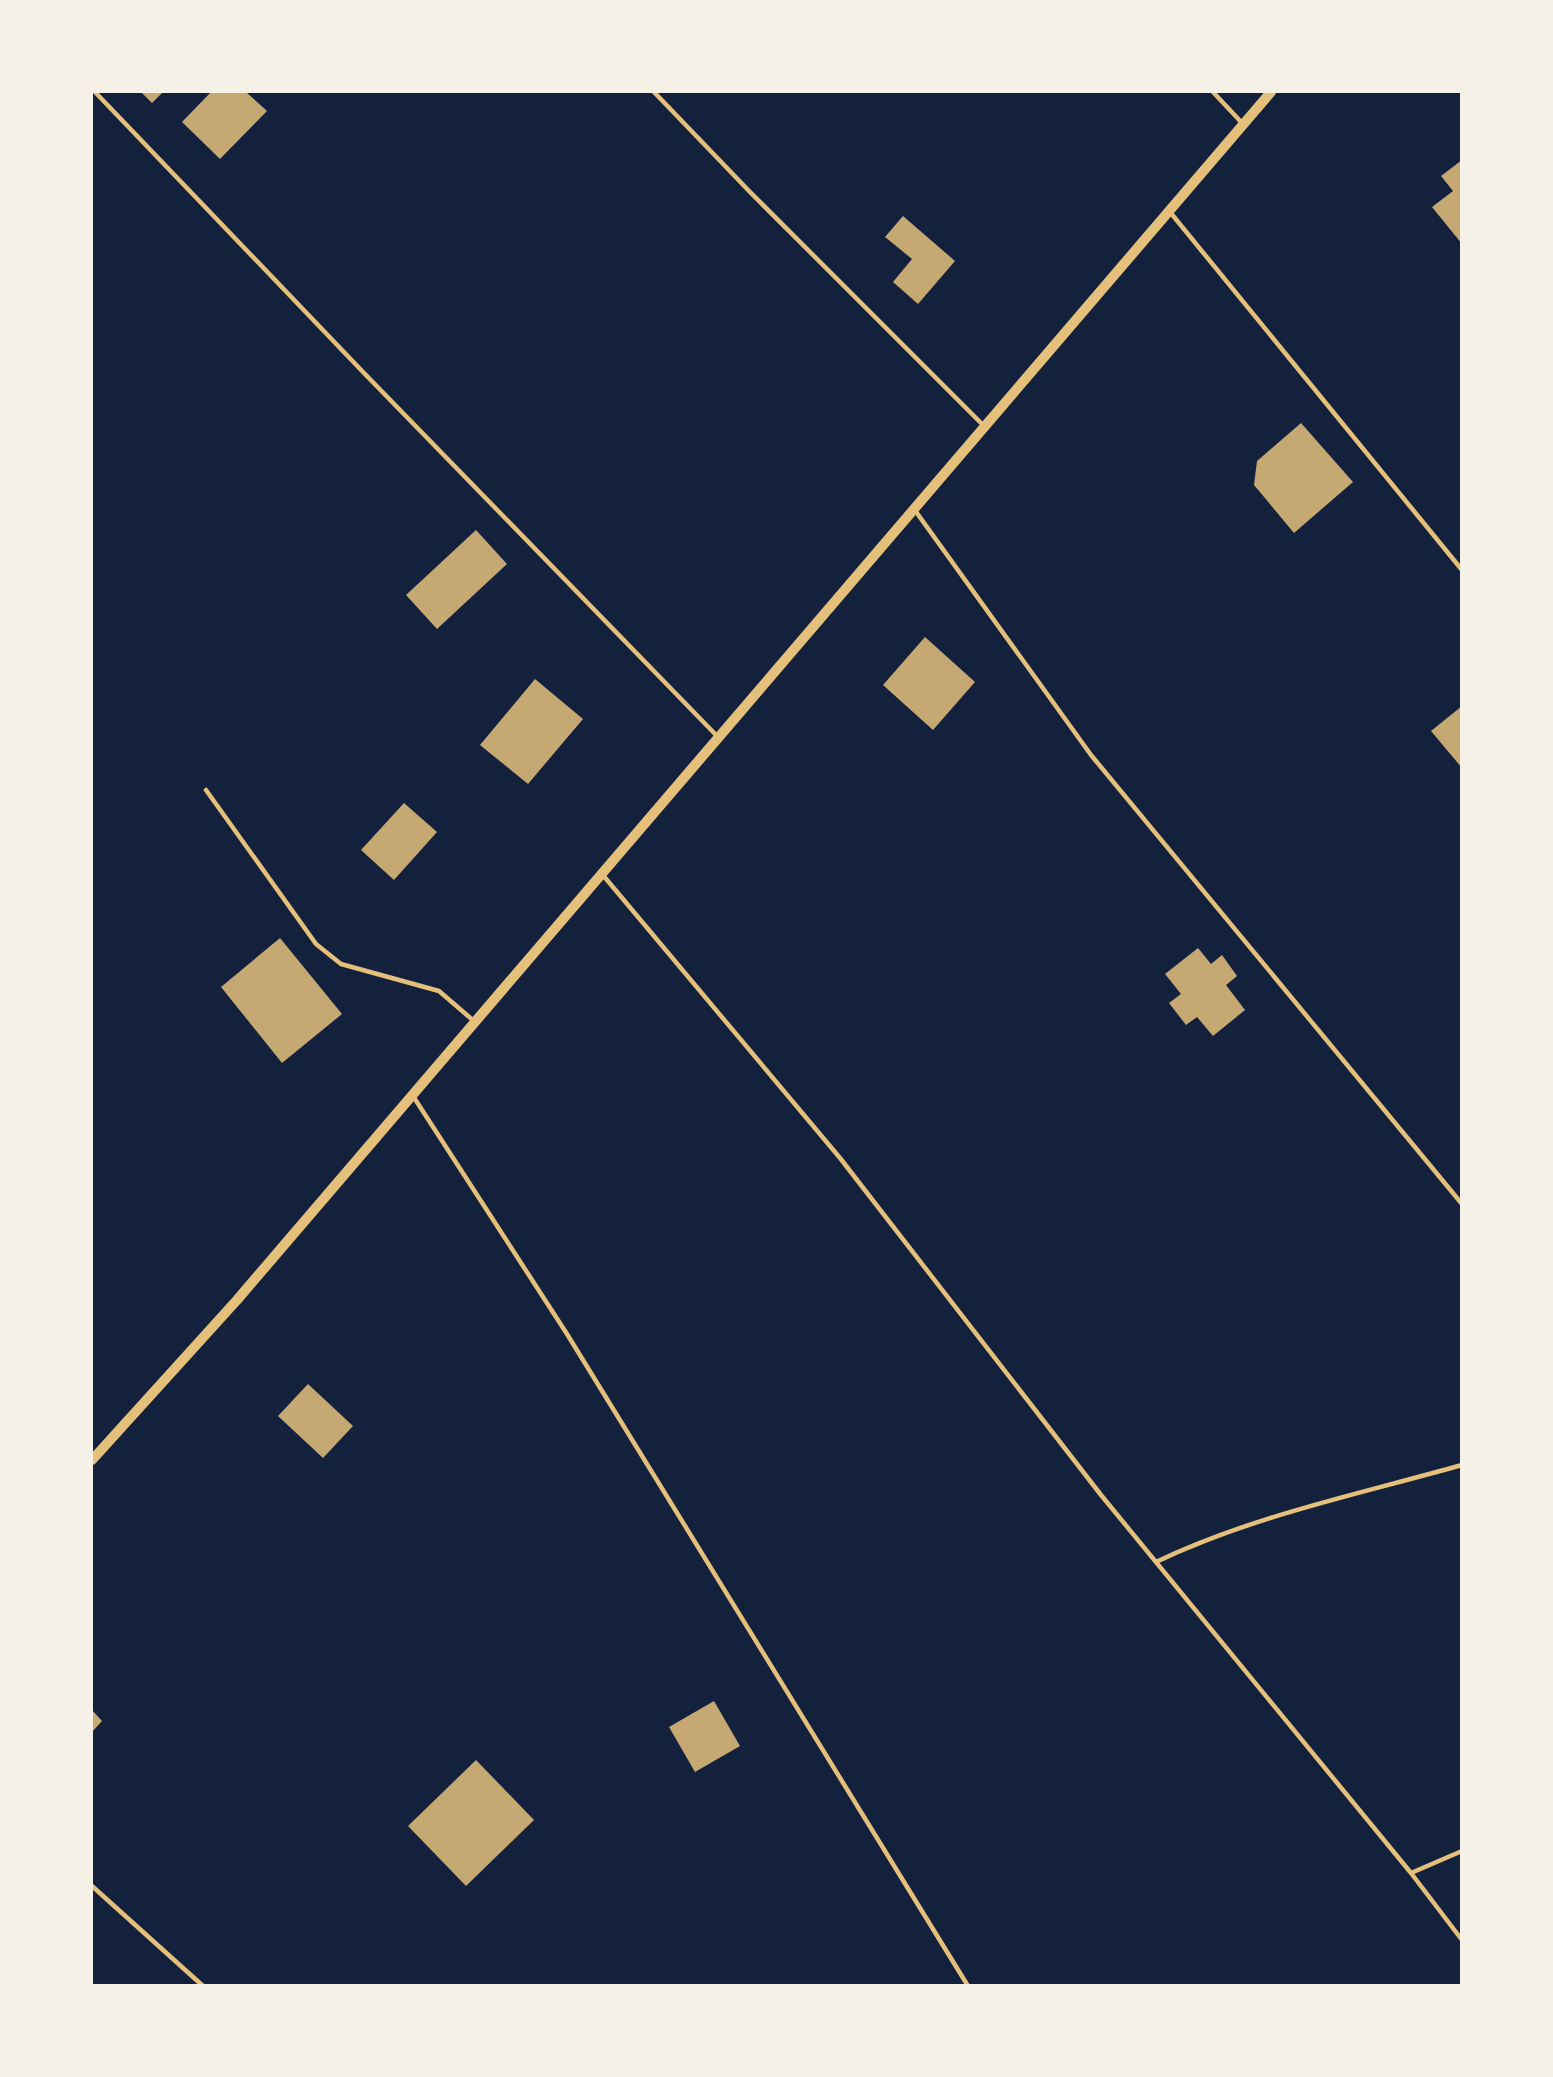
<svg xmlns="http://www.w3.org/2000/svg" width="1553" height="2077" font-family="Helvetica,sans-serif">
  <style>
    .building { fill: #c6a872 }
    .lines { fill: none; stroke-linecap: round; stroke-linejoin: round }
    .service { stroke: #e5c07b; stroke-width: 4.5 }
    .tertiary { stroke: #e5c07b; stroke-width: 10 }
  </style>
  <rect width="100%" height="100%" fill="#14213d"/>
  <path class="building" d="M141 92H163L152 103Z
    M211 92H246L267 111 220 159 182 122Z
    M1462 160V244L1432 207 1453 191 1441 176Z
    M903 216 955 261 918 304 893 282 912 259 885 237Z
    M1301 423 1353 482 1294 533 1254 485 1257 461Z
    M476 530 507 564 437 629 406 595Z
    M925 637 975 682 933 730 883 685Z
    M535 679 583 719 528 784 480 745Z
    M1462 706V768L1431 731Z
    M404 803 437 832 394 880 361 850Z
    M280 938 342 1014 282 1063 221 987Z
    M1198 948 1211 964 1222 955 1237 976 1226 985 1245 1010 1213 1036 1197 1017 1186 1025 1169 1003 1181 994 1165 974Z
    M308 1384 353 1426 323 1458 278 1416Z
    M714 1701 740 1746 695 1772 669 1727Z
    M92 1710 102 1721 92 1732Z
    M476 1760 534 1820 466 1886 408 1826Z"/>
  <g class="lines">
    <path class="service" d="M95 92 363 372 718 737
      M654 92 750 192 984 426
      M1213 92 1243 124
      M1170 212 1462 570
      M914 509 1091 755 1462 1204
      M206 790 316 944 341 964 439 991 475 1022
      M602 874 840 1158 1101 1495 1411 1873 1462 1940
      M413 1096 567 1334 968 1986
      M1156 1562C1252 1516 1359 1494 1462 1465
      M1411 1873 1462 1851
      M92 1886 203 1986"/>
    <path class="tertiary" d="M92 1460 237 1300 1271 92"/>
  </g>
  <rect width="1553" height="2077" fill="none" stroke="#f6f1e7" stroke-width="186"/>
</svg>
